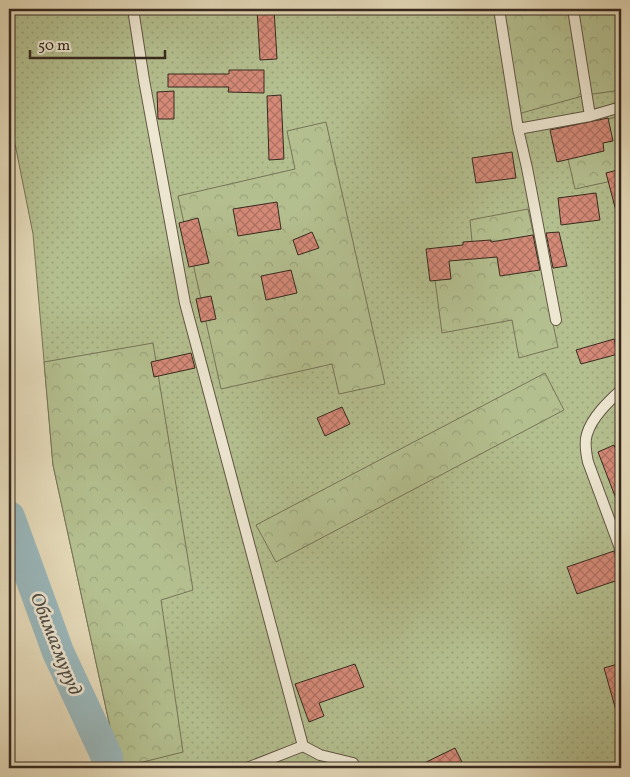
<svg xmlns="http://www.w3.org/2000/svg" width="630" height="777" font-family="Vollkorn,serif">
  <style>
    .grass { fill: url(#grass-dots); stroke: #767457 }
    .forest { fill: url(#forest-crowns); stroke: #767457 }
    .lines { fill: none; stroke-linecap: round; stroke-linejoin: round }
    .river { stroke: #9ab7ba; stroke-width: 32 }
    .building { fill: url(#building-cross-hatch); stroke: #372a1f }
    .lane-casing { stroke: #625645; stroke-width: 12 }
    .lane { stroke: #ede6d1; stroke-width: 10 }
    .labels { text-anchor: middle; stroke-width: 5; stroke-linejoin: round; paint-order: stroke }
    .water-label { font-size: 19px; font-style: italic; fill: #504d46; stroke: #ede6d1 }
  </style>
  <defs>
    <pattern id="grass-dots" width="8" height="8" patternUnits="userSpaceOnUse" patternTransform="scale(1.25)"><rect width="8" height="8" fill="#b4bf8f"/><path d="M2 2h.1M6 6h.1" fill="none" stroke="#9ba47b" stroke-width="1.8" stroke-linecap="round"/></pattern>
    <pattern id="forest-crowns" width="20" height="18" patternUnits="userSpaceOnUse" patternTransform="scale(1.25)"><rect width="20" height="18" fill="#b4bf8f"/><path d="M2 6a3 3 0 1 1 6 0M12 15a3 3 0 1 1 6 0" fill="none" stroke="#9ba47b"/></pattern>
    <pattern id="building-cross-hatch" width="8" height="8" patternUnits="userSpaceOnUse" patternTransform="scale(1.25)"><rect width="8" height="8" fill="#d58a78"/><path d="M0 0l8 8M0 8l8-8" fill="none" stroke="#ae7162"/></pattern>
  </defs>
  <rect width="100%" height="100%" fill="#e4d9b8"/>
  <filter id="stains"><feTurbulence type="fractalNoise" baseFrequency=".004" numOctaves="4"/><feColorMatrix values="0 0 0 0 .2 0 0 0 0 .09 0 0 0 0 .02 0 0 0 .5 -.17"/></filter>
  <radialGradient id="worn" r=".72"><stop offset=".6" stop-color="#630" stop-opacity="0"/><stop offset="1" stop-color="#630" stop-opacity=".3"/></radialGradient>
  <path class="grass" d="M9 9H621V768H119L53 465 33 234 14 139Z"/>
  <path class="forest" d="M501 9H619L621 15V90L586 95 518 114Z
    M621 116V179L575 189 561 129Z
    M326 122 385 384 339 394 332 364 221 389 178 196 295 169 287 131Z
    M528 209 558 347 519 358 512 320 442 333 432 257 473 252 470 220Z
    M153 343 193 590 161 600 183 752 119 768 53 465 44 362Z
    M545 373 564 410 276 562 256 525Z"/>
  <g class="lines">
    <path class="river" d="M9 517 58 652 107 757 108 768"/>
  </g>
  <path class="building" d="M257 9H274L277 59 260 60Z
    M229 70H264V93L228 92 229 87H168V74H229Z
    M174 91V119H158L157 92Z
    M281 95 284 159 269 160 267 96Z
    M608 118 613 141 603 143 604 151 557 162 550 130Z
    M512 152 516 178 476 183 472 158Z
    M621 169V211H616L606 173Z
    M596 193 600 220 561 225 558 198Z
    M277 202 281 229 238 236 233 209Z
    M198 218 209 263 189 267 179 223Z
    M312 232 319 248 298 255 293 240Z
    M559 232 567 266 553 268 546 233Z
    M533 235 540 270 500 276 497 257 449 261 451 279 430 281 426 249 463 245V242L491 240V242Z
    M291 270 297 293 266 300 261 276Z
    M211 296 216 319 201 322 196 299Z
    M614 339 618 354 581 364 576 350Z
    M191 353 195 368 154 377 151 362Z
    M342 407 350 424 325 436 317 418Z
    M614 445 621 463 620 509 598 452Z
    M614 551 616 556 621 558V579L577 594 567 567Z
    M621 663V714H617L604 668Z
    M355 664 364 687 319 703 324 716 309 722 295 684Z
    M455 748 465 768H414Z"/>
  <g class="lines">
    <defs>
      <path id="lane" d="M133 9 144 80 185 303 303 746 320 755 353 763 356 768
        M499 9 518 129 527 168 556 320
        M573 9 590 116 621 107
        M518 129 590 116
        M621 390C609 401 592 417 587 434 584 443 586 453 588 462L621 551
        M247 768 303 746"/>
    </defs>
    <use href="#lane" class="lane-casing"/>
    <use href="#lane" class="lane"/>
  </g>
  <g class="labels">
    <g class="water-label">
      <text transform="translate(57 643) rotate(68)" y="7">Обимагмуруд</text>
    </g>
  </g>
  <rect width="630" height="777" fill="none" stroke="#e4d9b8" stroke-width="30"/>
  <rect x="10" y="10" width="610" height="757" fill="none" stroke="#372a1f" stroke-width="2.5"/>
  <rect x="15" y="15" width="600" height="747" fill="none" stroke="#372a1f"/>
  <path d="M30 50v8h135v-8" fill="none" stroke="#372a1f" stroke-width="2.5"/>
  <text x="38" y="50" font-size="15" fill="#372a1f" stroke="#ede6d1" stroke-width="4" paint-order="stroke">50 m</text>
  <rect width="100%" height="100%" filter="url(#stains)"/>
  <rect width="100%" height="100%" fill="url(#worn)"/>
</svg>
